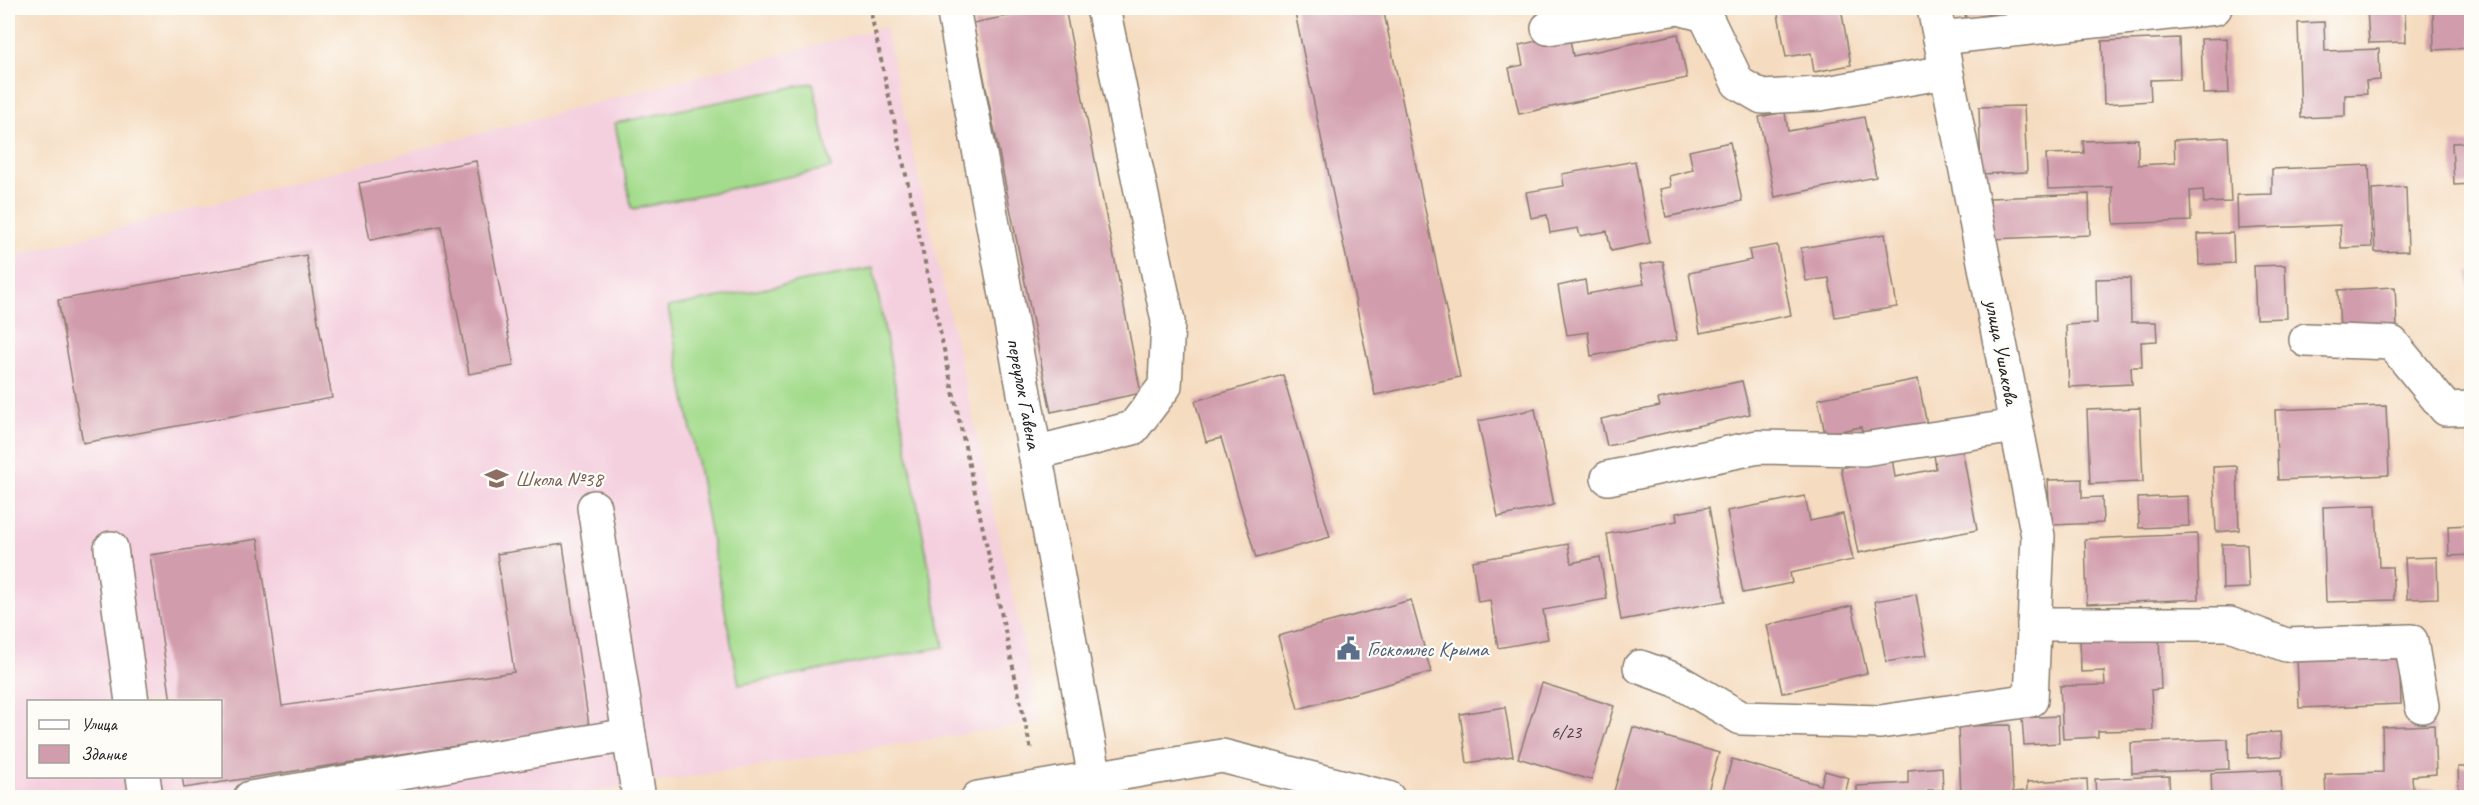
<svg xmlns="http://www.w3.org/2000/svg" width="2479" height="805" font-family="Caveat,sans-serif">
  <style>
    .built { fill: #f4cfde; fill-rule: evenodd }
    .garden { fill: #a4dc8d; stroke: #607c54; stroke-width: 1.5 }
    .building { fill: #d19cac }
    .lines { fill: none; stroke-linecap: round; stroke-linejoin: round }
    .minor-casing { stroke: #887c6e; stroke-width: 36 }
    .path { stroke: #887c6e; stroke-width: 4; stroke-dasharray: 4.5 4.5; stroke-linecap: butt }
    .minor { stroke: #fff; stroke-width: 33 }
    .labels { text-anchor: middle; stroke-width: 4.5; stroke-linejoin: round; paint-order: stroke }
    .number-label { font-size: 18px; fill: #493c40 }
    .street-label { font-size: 21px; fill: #1c1c1c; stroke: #fdfcf7 }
    .education-label { font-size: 21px; fill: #785e54; stroke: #fdfcf7; text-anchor: start }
    .service-label { font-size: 21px; fill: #4e5e75; stroke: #fdfcf7; text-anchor: start }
  </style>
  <rect width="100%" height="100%" fill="#fdfcf7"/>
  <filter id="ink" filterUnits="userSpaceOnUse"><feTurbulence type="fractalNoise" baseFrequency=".0167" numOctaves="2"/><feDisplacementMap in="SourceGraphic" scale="12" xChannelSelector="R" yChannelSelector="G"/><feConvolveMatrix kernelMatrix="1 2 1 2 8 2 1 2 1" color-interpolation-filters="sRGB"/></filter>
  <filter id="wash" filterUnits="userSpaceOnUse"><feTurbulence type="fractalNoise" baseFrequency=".008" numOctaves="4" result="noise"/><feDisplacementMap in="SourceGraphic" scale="24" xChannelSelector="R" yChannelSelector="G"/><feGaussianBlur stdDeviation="1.35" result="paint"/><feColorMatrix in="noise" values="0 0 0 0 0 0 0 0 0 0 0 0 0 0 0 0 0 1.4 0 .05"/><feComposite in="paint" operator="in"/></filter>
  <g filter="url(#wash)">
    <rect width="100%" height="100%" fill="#f5dbbf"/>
    <path class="built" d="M885 27 1041 722 559 797 8 798V257ZM28 702H220V776H28Z"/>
    <path class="garden" d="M813 83 831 168 632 209 615 123Z
      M873 268 944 647 739 685 668 307Z"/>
    <g id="blocks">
      <path class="building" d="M1048 8H1065L1141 393 1051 412 973 23Z
        M1294 8H1383L1460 377 1375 395Z
        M1777 8H1841L1851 65 1814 72 1811 53 1786 57Z
        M1964 8H1994L1995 13 1966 19Z
        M2367 8H2405L2406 42 2369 43Z
        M2433 8H2471L2472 48 2434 50Z
        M2324 22 2325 51 2379 49 2380 80 2366 81 2367 94 2345 95V116L2301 118 2298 23Z
        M1569 34 1573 56 1678 34 1687 78 1519 114 1509 68 1523 65 1519 45Z
        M2179 38 2180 79 2150 80 2151 101 2104 104 2102 41Z
        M2227 38 2229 93 2203 94 2201 39Z
        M2024 106 2027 172 1981 174 1979 107Z
        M1785 112 1788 131 1864 117 1876 177 1775 197 1759 117Z
        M2228 137 2231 202 2204 203 2203 190 2190 191 2191 221 2114 224 2112 187 2048 189 2046 154 2084 153 2083 141 2138 139V165L2175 163 2174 140Z
        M1730 142 1742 201 1666 217 1660 189 1671 187 1669 176 1693 170 1689 151Z
        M2472 142V184L2454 185 2452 143Z
        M476 161 514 366 469 374 441 226 370 240 359 183Z
        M1635 161 1650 243 1611 251 1607 231 1580 236 1578 228 1550 233 1547 215 1531 218 1526 192 1564 186 1562 174Z
        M2369 165 2372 247 2341 248 2340 225 2238 229 2237 195 2272 194V169Z
        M2406 187 2408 251 2375 252 2372 189Z
        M2089 194 2090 235 1991 239 1990 198Z
        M2233 233 2234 263 2199 265 2198 234Z
        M1885 234 1897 307 1835 317 1829 278 1806 281 1801 248Z
        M1777 245 1791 315 1700 333 1689 273 1751 260 1749 250Z
        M306 255 332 398 83 443 58 300Z
        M1663 261 1677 340 1591 356 1588 332 1567 335 1558 286 1585 280 1587 294 1644 284 1640 265Z
        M2285 265 2287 318 2256 319 2254 266Z
        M2468 271H2472V306H2470Z
        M2130 278 2131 322H2156L2157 341 2141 342 2142 367H2131L2132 384 2069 387 2066 325 2097 323 2096 279Z
        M2395 287 2397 328 2340 330 2338 290Z
        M1283 375 1330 537 1256 558 1221 438 1206 442 1195 401Z
        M1918 379 1928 430 1864 442 1861 427 1825 434 1818 399Z
        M1742 381 1750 414 1607 446 1601 419 1660 406 1658 399Z
        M2386 406 2389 475 2278 480 2275 410Z
        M2140 408 2143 482 2090 484 2087 410Z
        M1535 409 1554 505 1498 517 1478 421Z
        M2469 438H2472V458H2470Z
        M1962 448 1977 530 1858 553 1841 468 1892 458 1895 477 1936 469 1934 454Z
        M2237 466 2239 530 2216 532 2213 467Z
        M2082 479V498L2102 497 2103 523 2050 525 2048 480Z
        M1805 496 1810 521 1843 514 1853 560 1790 573 1792 583 1743 593 1727 511Z
        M2188 496 2189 526 2139 528 2138 498Z
        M2376 505 2379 567H2392L2394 600 2326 602 2323 507Z
        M1709 507 1725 601 1621 620 1607 534 1677 521 1676 513Z
        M2472 525V555L2449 556 2448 526Z
        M2197 534 2199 599 2087 604 2085 539Z
        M258 539 282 706 514 672 497 554 563 544 589 726 184 788 182 776H220V702H171L150 555Z
        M1568 544 1571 563 1600 557 1607 599 1543 610 1548 639 1498 648 1490 600 1478 602 1472 561Z
        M2222 544H2247L2249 588 2223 589Z
        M2437 557 2438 598 2407 599 2405 558Z
        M1916 594 1927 655 1886 662 1875 601Z
        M1411 600 1431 672 1298 709 1278 636Z
        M1852 606 1867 673 1782 693 1767 625Z
        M2159 637 2161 689 2151 690 2153 730 2098 731V737L2063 739 2060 686 2105 685 2104 671 2081 672 2080 640Z
        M2399 653 2401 704 2299 708 2297 657Z
        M1542 683 1614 706 1591 780 1518 758Z
        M1505 707 1513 756 1467 763 1460 714Z
        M2058 716 2059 743 2024 745 2022 718Z
        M2010 725 2013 792 2027 791V782L2087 779 2088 798H1951V795H1961L1958 726Z
        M2434 725 2436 774 2412 776 2413 790 2434 789V798H2326L2325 774 2383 772 2382 727Z
        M1633 727 1719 753 1706 798H1637L1614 791Z
        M2281 732 2283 756 2248 758V734Z
        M2228 739 2229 769 2132 773 2131 743Z
        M1732 759 1821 785 1825 771 1849 778 1844 798H1721Z
        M1942 767 1943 790H1928V798H1857V786L1908 783V770Z
        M2458 767H2472V798H2459Z
        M2281 770 2282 798H2212L2211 773Z
        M2169 776 2170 798H2096L2095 779Z"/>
    </g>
  </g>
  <g filter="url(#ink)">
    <use href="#blocks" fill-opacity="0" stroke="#887c6e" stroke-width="1.5"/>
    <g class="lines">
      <defs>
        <g id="minor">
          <path id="s1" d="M953 8 1095 778"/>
          <path d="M1679 8 1705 15 1738 83 1762 97 1820 94 1946 72"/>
          <path d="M1548 28 1678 8"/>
          <path d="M1940 38 2215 8"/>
          <path d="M2306 340 2392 343 2446 409 2472 408"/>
          <path d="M1035 453 1133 428 1165 386 1168 321 1103 8"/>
          <path d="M1608 478 1758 447 1864 449 2016 426"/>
          <path d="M111 548 132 702"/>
          <path d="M2034 624H2230L2286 645 2411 641 2422 706"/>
          <path d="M1640 667 1676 680 1741 718 1880 722 2031 700 2038 536 1934 8"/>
          <path d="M629 735 639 798"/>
          <path d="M143 776 146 798"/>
          <path d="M250 798 629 735 594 507"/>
          <path d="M978 798 1222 756 1388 798"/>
        </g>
      </defs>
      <use href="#minor" class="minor-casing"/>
      <path class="path" d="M871 14 1031 750"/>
      <use href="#minor" class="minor"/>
    </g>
  </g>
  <defs>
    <symbol id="school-bare" viewBox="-9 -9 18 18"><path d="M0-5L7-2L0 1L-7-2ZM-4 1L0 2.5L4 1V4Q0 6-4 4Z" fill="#8d6e63" stroke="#fdfcf7" stroke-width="2.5" paint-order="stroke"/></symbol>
    <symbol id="civic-bare" viewBox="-9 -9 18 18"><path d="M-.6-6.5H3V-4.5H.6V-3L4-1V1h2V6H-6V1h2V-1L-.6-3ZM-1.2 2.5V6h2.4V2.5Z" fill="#5c6f8a" stroke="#fdfcf7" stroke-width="2.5" paint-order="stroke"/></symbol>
  </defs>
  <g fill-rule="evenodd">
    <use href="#school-bare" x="480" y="462" width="33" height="33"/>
    <use href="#civic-bare" x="1332" y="632" width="33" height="33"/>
  </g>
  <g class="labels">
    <g class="number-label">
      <text x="1566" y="738">6/23</text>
    </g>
    <g class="street-label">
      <text transform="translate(2002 352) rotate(79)" y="7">улица Ушакова</text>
      <text dy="7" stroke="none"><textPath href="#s1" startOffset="392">переулок Гавена</textPath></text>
    </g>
    <g class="education-label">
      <text x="515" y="486">Школа №38</text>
    </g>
    <g class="service-label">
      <text x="1367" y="656">Госкомлес Крыма</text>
    </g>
  </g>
  <rect width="2479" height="805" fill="none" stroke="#fdfcf7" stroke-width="30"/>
  <rect x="27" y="700" width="195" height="78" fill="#fdfcf7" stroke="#a3a29f" stroke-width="1.5"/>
  <rect x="39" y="720" width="30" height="9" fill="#ffffff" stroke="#a3a29f" stroke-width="1.5"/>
  <text x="81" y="730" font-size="18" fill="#1c1c1c">Улица</text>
  <rect x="39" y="745" width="30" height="18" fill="#d19cac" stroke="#a3a29f" stroke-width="1.5"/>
  <text x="81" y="760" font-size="18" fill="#1c1c1c">Здание</text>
</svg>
